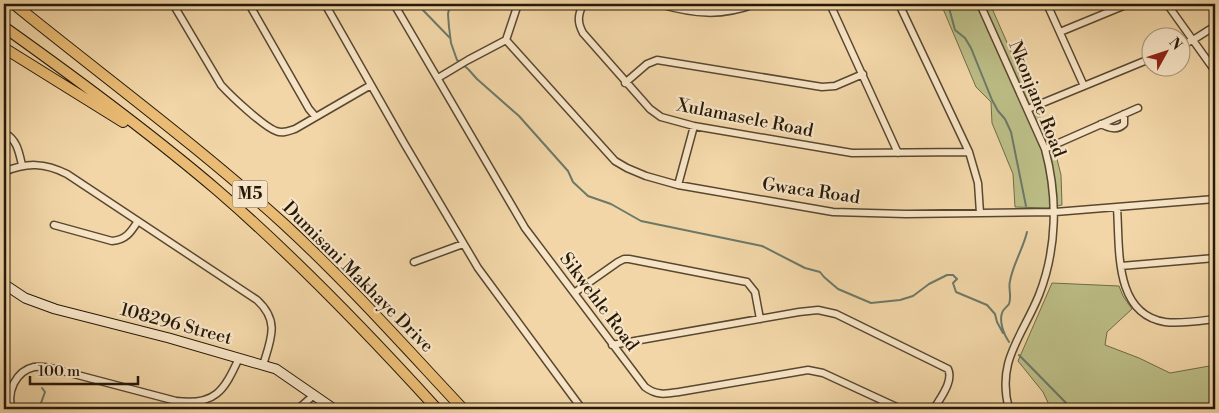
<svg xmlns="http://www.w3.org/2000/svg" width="1219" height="413" viewBox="0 0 1219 413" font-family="'Libre Bodoni',serif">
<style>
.green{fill:#bcbd86;stroke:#706b48}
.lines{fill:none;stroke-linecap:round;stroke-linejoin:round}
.stream{stroke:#6c7969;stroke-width:2}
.street-casing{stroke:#584830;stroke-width:9}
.secondary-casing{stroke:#251909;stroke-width:11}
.primary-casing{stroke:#251909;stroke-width:12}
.street{stroke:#f7e4c6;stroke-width:6}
.secondary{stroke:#f7e4c6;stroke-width:9}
.primary{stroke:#e9bb74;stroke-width:10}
.labels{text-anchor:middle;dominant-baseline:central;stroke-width:4.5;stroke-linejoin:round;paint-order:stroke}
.shield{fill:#f7e4c6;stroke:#645642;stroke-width:1}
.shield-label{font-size:16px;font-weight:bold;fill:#251909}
.street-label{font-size:18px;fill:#251909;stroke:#f7e4c6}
</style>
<rect width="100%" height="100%" fill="#f2d6a7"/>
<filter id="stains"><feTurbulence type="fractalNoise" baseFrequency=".004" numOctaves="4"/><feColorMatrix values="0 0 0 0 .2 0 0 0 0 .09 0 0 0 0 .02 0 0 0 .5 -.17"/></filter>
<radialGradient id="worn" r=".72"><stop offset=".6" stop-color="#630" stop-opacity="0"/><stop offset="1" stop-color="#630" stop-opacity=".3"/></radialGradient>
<path class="green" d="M941,4H990L1055,151L1061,175L1062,205L1047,208L1015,207L1013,174L992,123L991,102L976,87Z
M1052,283L1119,286L1123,296L1132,309L1107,332L1105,345L1139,358L1170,373L1215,365V409H1051L1043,392L1018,361Z"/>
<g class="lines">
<path class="stream" d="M417,4L450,38
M450,4L448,14L449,27L451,43L457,60L468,69L477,79L519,116L568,171L573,182L588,196L611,204L641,221L762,246L805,268L820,272L824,277L838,289L871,303L900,300L913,296L929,284L947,275H953L957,279L953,283L956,292L987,305L995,314L997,322L1003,333
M948,4L955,30L965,38L971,48L992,100L998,111L1005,119L1011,132L1026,206
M1009,342C1004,335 999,322 1002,313C1003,309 1007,307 1009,304C1012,296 1008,288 1010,281C1013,264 1023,249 1027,232
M1019,355L1072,409
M42,388L45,392L41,403L43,409"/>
<g class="street-casing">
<path id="street" d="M173,4L221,85C231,96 264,127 276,131C283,134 289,131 295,129L371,85
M249,4L309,109L315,116
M325,4L404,143L478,268L582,409
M394,4L525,228L645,387C657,396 666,394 679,392L808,370L823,373L901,409
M583,4C578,15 577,22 583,33L650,109L661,117L694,126L852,153L969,152
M659,4C695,14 720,17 755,4
M830,4L898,153
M899,4L969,152L978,183L980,213
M980,4L1045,149C1058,197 1057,249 1039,295C1022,337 996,361 1009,409
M1047,4L1084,86
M1167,4L1215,71
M1060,32L1128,4
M506,40L615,161L627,168L646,176L678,185L833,212L906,214L1055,212L1215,199
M506,40L518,4
M1182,45L1193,40L1215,26
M438,78L468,60L506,40
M625,83L647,64L657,60L822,87L835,86L863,74
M1028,109L1152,58
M1101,124C1109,128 1117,131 1124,124V114
M4,133C17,139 19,152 22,165
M1045,149L1138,108
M4,172C27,162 45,163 67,174L257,300C280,321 271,339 263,365
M678,185L694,126
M1117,208C1120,247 1113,314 1165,322C1181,324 1199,321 1215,319
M54,225L112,241C126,240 131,232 138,221
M414,262L463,244
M1121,266L1215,258
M574,293L618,262L624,259H629L747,282L755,292L760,319
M612,345L799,312L818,310L836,314L948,369C954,381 940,398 934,409
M12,409C6,392 16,371 34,367C40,366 45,367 51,368L176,401C215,406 224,391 239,358
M298,409L314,395"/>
</g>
<g class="secondary-casing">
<path id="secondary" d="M4,284L25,298L55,309L169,338L276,369L334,409"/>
</g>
<g class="primary-casing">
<path id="primary" d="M14,4C104,77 198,146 284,224C347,282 404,346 463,409
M4,27C77,79 149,132 217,190C296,258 367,332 437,409
M4,48L123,122"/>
</g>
<use href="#street" class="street"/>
<use href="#secondary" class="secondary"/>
<use href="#primary" class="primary"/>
</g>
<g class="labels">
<rect class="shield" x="232.5" y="180.5" width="35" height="27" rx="4"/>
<g class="shield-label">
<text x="250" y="194">M5</text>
</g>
<g class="street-label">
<text transform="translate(1037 99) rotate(68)">Nkonjane Road</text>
<text transform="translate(745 118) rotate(11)">Xulamasele Road</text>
<text transform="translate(811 191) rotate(8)">Gwaca Road</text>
<text transform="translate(358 277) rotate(45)">Dumisani Makhaye Drive</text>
<text transform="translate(599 302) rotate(53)">Sikwehle Road</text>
<text transform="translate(176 324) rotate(15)">108296 Street</text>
</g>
</g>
<rect width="1219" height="413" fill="none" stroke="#f2d6a7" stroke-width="20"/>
<rect x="5" y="5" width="1209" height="403" fill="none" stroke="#251909" stroke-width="2.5"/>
<rect x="10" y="10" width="1199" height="393" fill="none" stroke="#251909"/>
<g transform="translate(1166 52) rotate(50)"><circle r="24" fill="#f7e4c6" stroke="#a3937a"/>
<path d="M0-4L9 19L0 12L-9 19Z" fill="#8f2418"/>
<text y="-8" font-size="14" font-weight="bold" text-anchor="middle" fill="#251909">N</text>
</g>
<path d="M30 376v8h108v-8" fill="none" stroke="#251909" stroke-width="2.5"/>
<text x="38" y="376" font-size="15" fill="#251909" stroke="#f7e4c6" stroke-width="4" paint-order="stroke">100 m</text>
<rect width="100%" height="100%" filter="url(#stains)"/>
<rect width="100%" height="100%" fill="url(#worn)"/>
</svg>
